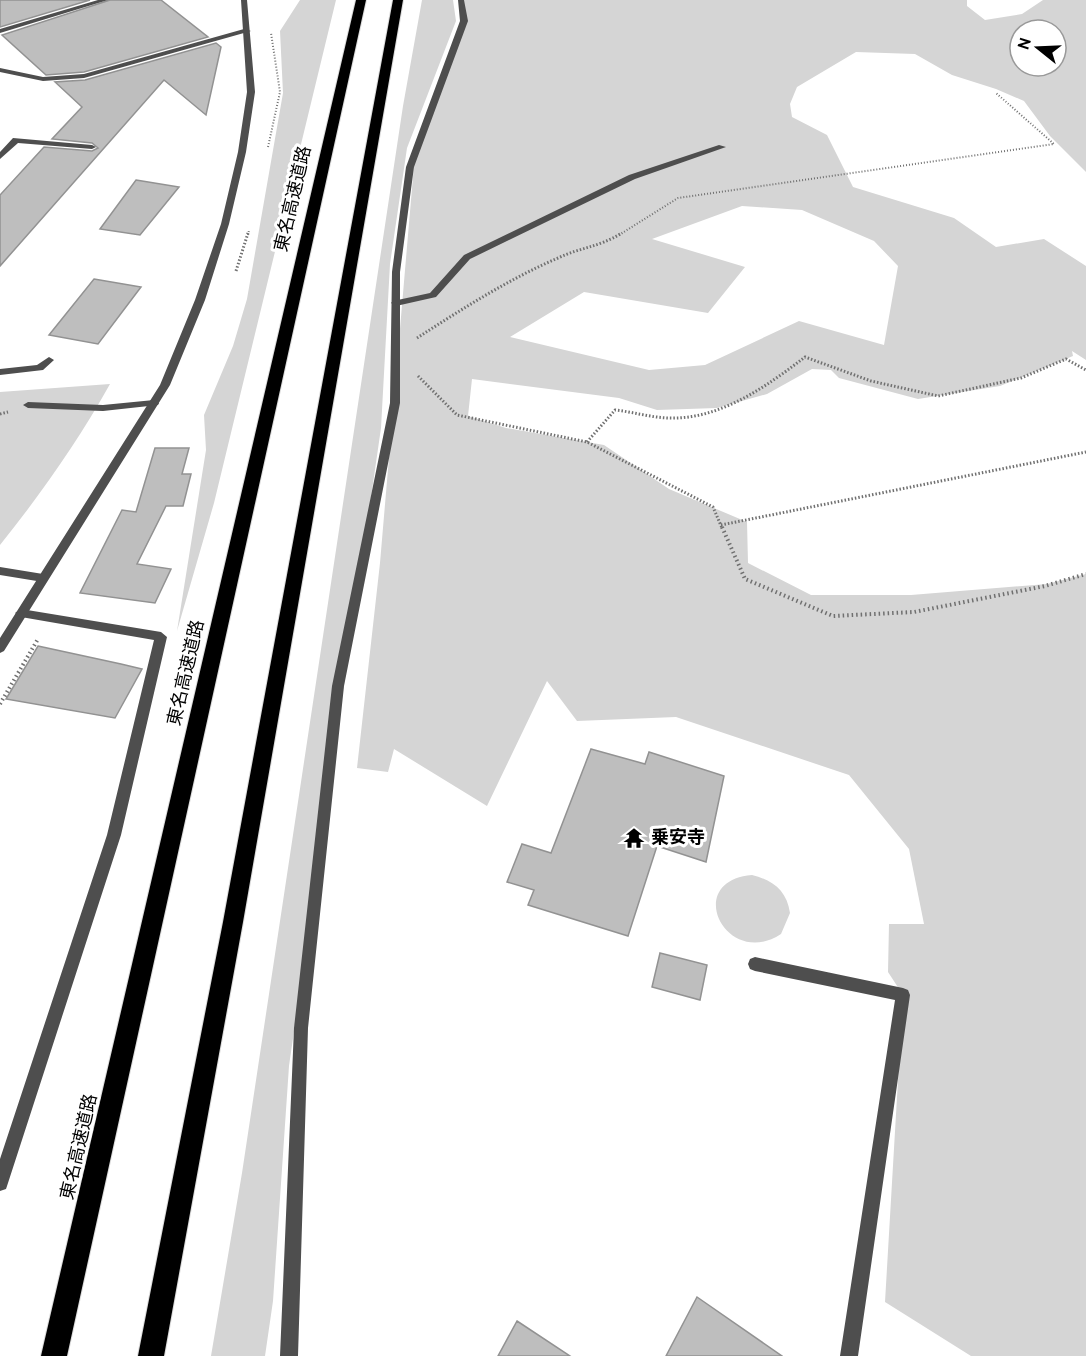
<svg xmlns="http://www.w3.org/2000/svg" width="1086" height="1356" viewBox="0 0 1086 1356" font-family="Overpass,'Noto Sans JP',sans-serif">
<style>
.green{fill:#d5d5d5;fill-rule:evenodd}
.building{fill:#bebebe;stroke:#929292;stroke-width:1.5}
.lines{fill:none;stroke-linecap:round;stroke-linejoin:round}
.motorway-casing{stroke:#dbdbdb;stroke-width:2}
.path-far2{stroke:#707070;stroke-width:2;stroke-dasharray:1 2;stroke-linecap:butt}
.path-far1{stroke:#707070;stroke-width:3;stroke-dasharray:1.5 2;stroke-linecap:butt}
.path{stroke:#707070;stroke-width:4;stroke-dasharray:1.5 3;stroke-linecap:butt}
.service{fill:#4e4e4e;fill-rule:evenodd}
.minor{fill:#4e4e4e;fill-rule:evenodd}
.tertiary{fill:#4e4e4e;fill-rule:evenodd}
.motorway{fill:#000;fill-rule:evenodd}
.labels{text-anchor:middle;dominant-baseline:central;stroke-width:6;stroke-linejoin:round;paint-order:stroke}
.street-label{font-size:18px;fill:#000;stroke:#fff}
.poi-label{font-size:18px;font-weight:bold;fill:#000;stroke:#fff;text-anchor:start}
</style>
<rect width="100%" height="100%" fill="#fff"/>
<path class="green" d="M300,0H336L214,503L177,631L206,450L204,415L233,346L247,299L283,93L280,31Z
M422,0H453L456,21L407,148L390,264L381,428L289,1066L273,1301L265,1356H211L242,1173L403,106Z
M461,0H967V6L985,20L1022,14L1043,0H1086V172L1050,136L1024,101L996,89L952,75L915,54L856,52L797,87L790,104L792,117L827,135L853,187L954,218L996,247L1044,239L1086,266V360L1072,351L1073,356L1000,386L918,399L839,378L831,370L812,369L767,394L717,408L657,410L619,398L472,379L468,416L506,428L604,445L669,489L747,522L748,563L811,595H911L1047,584L1086,574V1356H971L885,1302L903,995L888,972L889,924H924L909,849L849,775L676,717L577,721L547,681L487,806L394,749L388,772L357,768L380,563L415,153L463,17ZM1020,30H1056V66H1020ZM742,206L802,210L874,241L898,266L884,345L799,321L705,365L649,370L510,337L584,292L708,313L745,267L652,239Z
M110,384C78,441 41,494 0,545V392Z
M752,875C773,880 787,891 790,913L781,934C726,970 682,881 752,875Z"/>
<path class="building" d="M0,0H90L0,27Z
M110,0H161L208,37L84,72L46,75L2,35Z
M216,43L221,47L206,115L164,80L0,266V195L44,147L92,151L98,148L92,143L52,139L82,107L55,82L85,80Z
M136,180L179,187L140,235L100,229Z
M94,279L141,287L98,344L49,335Z
M155,448H189L182,474H191L183,506H166L137,564L171,569L155,603L80,593L122,510L136,512Z
M38,646L121,664L142,669L115,718L6,699Z
M591,749L645,764L649,752L724,776L706,862L657,846L628,936L528,905L534,890L507,882L522,844L551,853Z
M660,953L707,965L700,1000L652,987Z
M697,1297L782,1356H666Z
M517,1321L570,1356H498Z"/>
<g class="lines">
<g class="motorway-casing">
<path id="motorway" d="M356,0H366L67,1356H41Z
M393,0H403L243,922L164,1356H138L223,922Z"/>
</g>
<path class="path-far2" d="M268,147L280,92L271,33
M248,235L249,230
M619,235L678,198L1054,144L996,93"/>
<path class="path-far1" d="M236,271L248,233
M417,338C462,309 509,279 558,258C581,247 597,248 622,233
M418,376L457,415L587,442L713,507L722,528
M0,414L8,412
M587,442L615,410C634,412 652,418 671,418C721,419 767,386 805,357L871,381L938,396L1021,378L1066,359L1086,370
M721,525L1086,452"/>
<path class="path" d="M722,527L745,579L833,616L914,612L1045,586L1086,574
M0,704L38,639"/>
<path class="service" d="M13,138L92,145L96,147L92,149L18,143L0,159V152Z
M719,145L726,147L635,179L470,259L436,297L396,306L391,303L393,301L430,293L464,255L629,175Z
M49,357L54,360L43,370L0,375V369L37,365Z
M154,400L159,403L158,405L103,411L28,408L23,405L28,402L103,405Z"/>
<path class="minor" d="M98,0H108L0,33V29Z
M458,0H464L468,21L414,167L400,272V403L344,686L308,1028L298,1356H280L294,1028L332,686L390,403L392,272L406,167L460,21Z
M244,29L251,31L84,78L43,81L0,72V68L43,77L84,74Z
M0,567L43,574L49,578L43,582L0,575Z
M21,609L161,632L167,637L121,835L8,1183L6,1189L0,1191V1159L107,835L154,640L21,617L15,613Z
M755,957L903,988L908,990L910,995L858,1356H840L895,1000L755,971L750,969L748,964L750,959Z"/>
<path class="tertiary" d="M241,0H247L255,92L246,152L229,224L205,300L170,385L4,651L0,653V638L160,385L195,300L221,224L238,152L247,92Z"/>
<use href="#motorway" class="motorway"/>
</g>
<defs>
<g id="temple-bare" transform="scale(1.62)"><path d="M0-6L5-2H3V0L6.5 2.5H4V6H1.5V3h-3V6H-4V2.5H-6.5L-3 0V-2H-5Z" fill="#000" stroke="#fff" stroke-width="2.5" paint-order="stroke"/></g>
</defs>
<g fill-rule="evenodd">
<use href="#temple-bare" x="634" y="838"/>
</g>
<g class="labels">
<g class="street-label">
<text transform="translate(294 199) rotate(-77)">東名高速道路</text>
<text transform="translate(187 673) rotate(-77)">東名高速道路</text>
<text transform="translate(80 1147) rotate(-77)">東名高速道路</text>
</g>
<g class="poi-label">
<text x="651" y="838">乗安寺</text>
</g>
</g>
<g transform="translate(1038 48) rotate(288)"><circle r="28" fill="#ffffff" stroke="#999999" stroke-width="1.5"/>
<path d="M0-4.5L10 22L0 15L-10 22Z" fill="#000000"/>
<text y="-9" font-size="16" font-weight="bold" text-anchor="middle" fill="#000000">N</text>
</g>
</svg>
